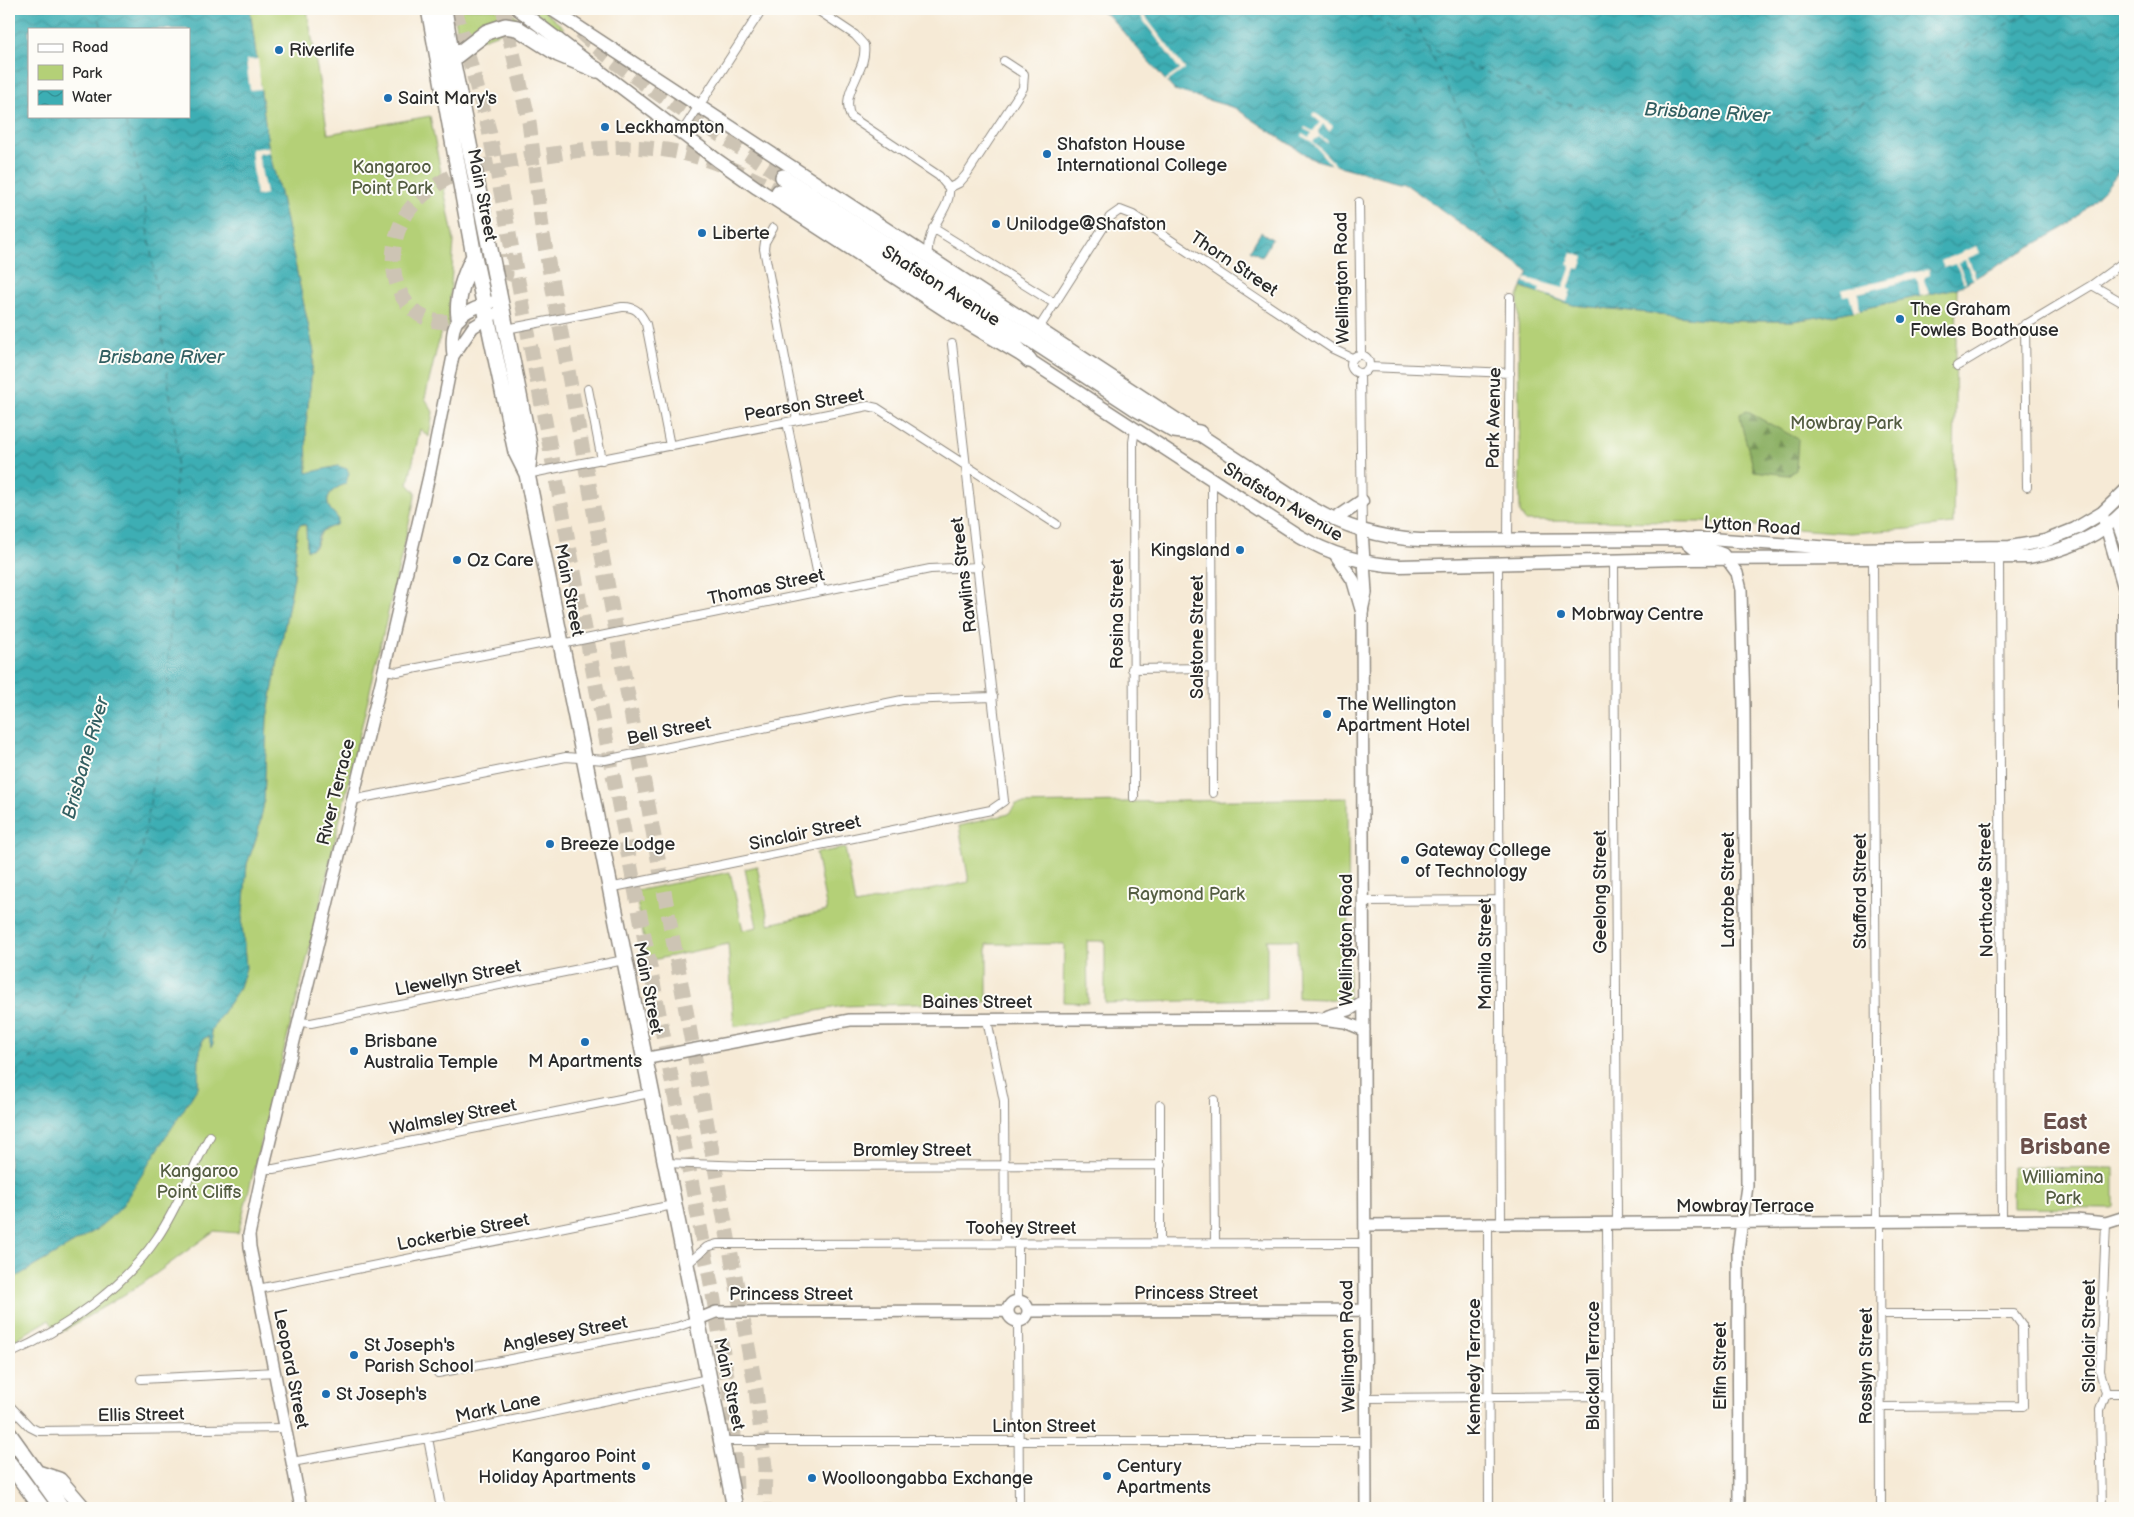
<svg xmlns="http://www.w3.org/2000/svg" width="2134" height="1517" viewBox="0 0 2134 1517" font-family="'Balsamiq Sans',sans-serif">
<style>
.green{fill:#b4d077;stroke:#707e51}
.forest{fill:url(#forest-firs);stroke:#5d6e4a}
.water{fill:url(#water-waves);stroke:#346c70;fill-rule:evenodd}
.pier{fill:#f6ead6}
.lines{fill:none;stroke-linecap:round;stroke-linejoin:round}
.ferry{stroke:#325f62;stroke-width:1;stroke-dasharray:6 5;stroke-linecap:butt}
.highway-tunnel{stroke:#cdc4b4;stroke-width:15;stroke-dasharray:15 8;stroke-linecap:butt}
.street-casing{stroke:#908a80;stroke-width:10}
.secondary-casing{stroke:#908a80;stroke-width:14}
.primary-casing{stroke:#908a80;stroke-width:15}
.highway-casing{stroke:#908a80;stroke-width:18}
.street{stroke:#fff;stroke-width:8}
.secondary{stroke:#fff;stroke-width:11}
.primary{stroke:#fff;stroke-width:12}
.highway{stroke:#fff;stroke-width:15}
.poi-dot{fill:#1f6fb2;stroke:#fdfcf7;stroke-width:2}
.labels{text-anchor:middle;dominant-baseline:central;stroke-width:4;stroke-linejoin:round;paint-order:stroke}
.poi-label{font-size:18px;fill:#2b2b2b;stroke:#fdfcf7;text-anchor:start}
.park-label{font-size:18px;fill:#545d42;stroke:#fdfcf7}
.street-label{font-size:18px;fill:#2b2b2b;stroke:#fdfcf7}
.water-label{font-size:19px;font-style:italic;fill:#325f62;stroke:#fdfcf7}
.district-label{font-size:22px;font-weight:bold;fill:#6a504b;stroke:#fdfcf7}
</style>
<defs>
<pattern id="forest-firs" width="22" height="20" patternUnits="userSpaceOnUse" patternTransform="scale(1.25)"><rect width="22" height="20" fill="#8fb268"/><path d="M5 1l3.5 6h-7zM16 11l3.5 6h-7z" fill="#759156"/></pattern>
<pattern id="water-waves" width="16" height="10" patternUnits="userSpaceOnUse" patternTransform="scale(1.25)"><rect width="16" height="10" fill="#3caeb4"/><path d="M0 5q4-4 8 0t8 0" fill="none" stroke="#338e93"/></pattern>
</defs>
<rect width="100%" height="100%" fill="#fdfcf7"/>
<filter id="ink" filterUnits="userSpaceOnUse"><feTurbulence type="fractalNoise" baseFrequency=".02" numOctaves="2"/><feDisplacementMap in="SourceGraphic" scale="10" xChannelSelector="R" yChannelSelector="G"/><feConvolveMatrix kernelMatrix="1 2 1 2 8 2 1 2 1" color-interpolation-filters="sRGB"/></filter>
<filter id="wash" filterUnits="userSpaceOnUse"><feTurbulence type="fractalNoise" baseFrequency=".0096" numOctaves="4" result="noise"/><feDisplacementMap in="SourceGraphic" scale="20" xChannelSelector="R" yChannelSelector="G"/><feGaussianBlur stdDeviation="1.12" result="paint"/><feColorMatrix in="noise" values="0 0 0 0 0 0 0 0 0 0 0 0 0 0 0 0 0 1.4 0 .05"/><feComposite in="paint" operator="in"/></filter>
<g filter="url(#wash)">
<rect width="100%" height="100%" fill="#f6ead6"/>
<path class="green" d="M250,9H307L328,134L430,116L454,241L448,328L441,331L425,398L433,412L429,437L420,429L408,484L416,493L311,943L238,1233L214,1231L142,1284L58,1334L49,1320L9,1343V1281L96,1230L198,1087L199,1057L203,1039L209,1036L211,1046L213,1044L211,1030L240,987L246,968L242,924L247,864L257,836L264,803L267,718L294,578L297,530L301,524L306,526L307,550L315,547L322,531L337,524L338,519C336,515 333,513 330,509C322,495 336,488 346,483L338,466L307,474L306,424L314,352L280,193L269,152Z
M454,9H507L525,24L459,47Z
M529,9H542L564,28L559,34Z
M1522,287L1573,305L1726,321H1793L1843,313L1957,288L1953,524L1908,529L1850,533L1700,522L1525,521L1520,512L1518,297Z
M1348,798L1349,1000L1298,998L1297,940H1267V999L1105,1003V941H1087L1088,1003L1063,1002L1064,944H987V1002L842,1006L734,1027L728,944L648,961L635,891L730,872L743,930L757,927L745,869L757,866L769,924L827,911L816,853L845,848L855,905L969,882L959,826L1009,814L1016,804Z
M2012,1167L2114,1168V1207L2111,1209L2012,1208Z"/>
<path class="forest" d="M1746,411L1798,439L1796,470L1788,475L1754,471C1750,451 1742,434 1740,414Z"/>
<path class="water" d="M9,9H250L269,152L280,193L314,352L306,424L307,473L338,466L347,469L349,473L346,483C336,488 322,495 330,509C333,513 336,515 338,519L337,524C332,528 322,528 319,535C315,543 317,548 307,550L306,525L301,524L297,530L294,577L267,718L264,803L257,836L247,864L242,924L246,968L240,987L211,1030L213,1044L211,1047L209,1036L203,1039L199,1057L198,1087L120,1209L96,1230L9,1281ZM29,29H189V116H29Z
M1096,9H2125V164L2105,189L2069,225L1957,288L1843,313L1793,321H1726L1573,305L1522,287L1529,272L1404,183L1312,159L1235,108L1174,90L1109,16Z
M1261,232L1272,239L1262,257L1250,250Z"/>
<path class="pier" d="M1144,15L1185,69L1167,82L1165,80L1180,70L1141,17Z
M258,59L261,89L250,90L246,60Z
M1314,112L1333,126L1329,131L1323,124L1318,131L1319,135L1328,141L1327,143L1319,137L1313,141L1337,166L1331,165L1312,142L1301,136L1302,133L1309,137L1312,133L1304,129L1305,127L1313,131L1320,122L1312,115Z
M268,147L269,152L258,154L266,194L256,196L251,149Z
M1977,246L1980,253L1968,258L1976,277L1973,279L1965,260L1958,263L1966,282L1964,283L1956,264L1944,268L1941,261Z
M1572,253L1584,257L1580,269L1576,268L1568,289L1571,290L1567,302L1539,292L1540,288L1524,283L1526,278L1563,288L1571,266L1568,264Z
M1929,269L1930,275L1925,277L1924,280L1929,294L1920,296L1918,282L1916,279L1858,293L1860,310L1854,311L1849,295L1843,296L1841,290Z"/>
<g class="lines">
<path class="ferry" d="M97,9L102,29
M1357,9L1427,47L1558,103L1649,116L1745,119L1858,105
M1408,9L1507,205L1578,255L1649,235L1769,166L1860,105L2034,9
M9,1085L65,1017L140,862L167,703L177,447L143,191L124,116"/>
</g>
</g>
<g filter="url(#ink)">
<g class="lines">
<path class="highway-tunnel" d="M455,9L489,130L712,1289L733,1412L736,1489
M503,9L529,122L543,235L756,1390L765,1467L764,1508
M580,32C641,88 715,130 783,177
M496,301L506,274L505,254
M470,316C402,344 374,262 407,213C418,197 439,181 457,174C478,166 501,163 523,159C570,151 618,143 666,150C706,156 744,173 779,192"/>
<g class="street-casing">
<path id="street" d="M816,9L855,35L864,45C868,71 839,92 851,117L939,176L949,188C952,210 925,226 928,256
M682,132L762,9
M949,188L959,183L966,175L1023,88L1024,74L1004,61
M1359,202L1361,354
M773,228L765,242L764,249L797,420
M933,228L1054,303
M2092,285L2125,304
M2025,324L2027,487
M1039,328L1110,217L1120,210L1133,215L1333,349L1352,358
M506,329L622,307C635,306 640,312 646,324L670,446
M1351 364a9 9 0 1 1 18 0a9 9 0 1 1-18 0Z
M1957,366L2092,285L2125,261
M1369,367L1510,373
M1360,373L1362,530
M588,389L602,460
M787,422L821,591
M527,474L868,406L877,408L1056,524
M1212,480L1213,793
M1508,540L1510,297
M1999,558L2002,1221
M1873,559L1877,1223
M1614,560L1617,1224
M1498,564L1501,1225
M561,644L930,569L979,567
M1132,669L1212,668
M384,670L397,672L560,640
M1134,798L1133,442L1135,430
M352,800L566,757L605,760L902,700L993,697
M609,888L991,810L1004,801L952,344
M1364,901L1499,900
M987,1020L1004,1101L1005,1243
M298,1022L311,1023L624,960
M1214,1100L1215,1243
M1160,1105V1243
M664,1163L747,1166L1161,1165
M263,1169H274L650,1093
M1880,1223L1881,1508
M1607,1224L1609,1508
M1488,1225L1489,1508
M1018,1243V1301
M686,1265L707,1247L717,1244L1365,1243
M258,1289L673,1205
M1880,1314H2014L2022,1325L2023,1406L1881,1407
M1018,1321L1019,1508
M9,1354C64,1330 123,1288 157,1238C179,1206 191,1169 210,1136
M438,1373L677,1327L696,1320
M141,1379L275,1372
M2106,1393H2125
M1367,1398L1608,1396
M9,1405L30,1427L38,1431L285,1428
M428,1438L441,1508
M721,1441H1366
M292,1462L428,1438L708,1379
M2102,1508L2100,1410L2106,1393L2100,1371L2106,1223"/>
</g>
<g class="secondary-casing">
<path id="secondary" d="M453,356L473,327L494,314
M2102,513L2125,592
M2116,519L2125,544
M1362,530L1366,593L1362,611L1366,1508
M1682,538L1694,548H1707L1723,554L1737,573L1741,590L1744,707L1747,1186L1738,1250L1739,1508
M2125,589V708
M1328,1016L1349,1010L1364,1001
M643,1059L850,1020L1314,1018L1345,1022L1364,1030
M1365,1225L2076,1220L2106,1223L2125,1217
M1008 1311a10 10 0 1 1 20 0a10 10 0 1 1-20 0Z
M1028,1311L1365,1310
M696,1320L716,1312L1008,1311
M301,1508L250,1247L249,1235L263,1169L384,670L429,476L453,356C449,319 459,313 492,302"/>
</g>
<g class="primary-casing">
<path id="primary" d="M518,9L717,160L757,188L945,310L1029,360L1299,536C1331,555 1363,564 1400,566L1680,559L2028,557C2065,551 2099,537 2125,510
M551,9L1310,507C1344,527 1380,538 1420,540L1710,539L1845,549L2010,547L2045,541L2075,529L2102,513L2125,491
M1334,520L1362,501
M1336,555L1353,580L1362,611"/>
</g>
<g class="highway-casing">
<path id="highway" d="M429,9L474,256L516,452L527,474L735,1508
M444,9L452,59L530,450L527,474
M452,59L487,32L505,26L517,28L558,54L597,70
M783,177L1137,409L1174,430L1199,433
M779,192L819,214L1000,332L1029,360
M459,317C456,298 465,273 474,256
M9,1434L62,1508
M9,1463L42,1508
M38,1473L59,1480L83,1508"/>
</g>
<use href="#street" class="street"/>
<use href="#secondary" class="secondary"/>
<use href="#primary" class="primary"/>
<use href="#highway" class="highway"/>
</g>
</g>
<g class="poi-dot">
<circle cx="279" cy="50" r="5"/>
<circle cx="388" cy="98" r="5"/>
<circle cx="605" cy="127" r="5"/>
<circle cx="1047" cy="154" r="5"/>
<circle cx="996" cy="224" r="5"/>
<circle cx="702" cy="233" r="5"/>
<circle cx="1900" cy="319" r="5"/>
<circle cx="1240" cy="550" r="5"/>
<circle cx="457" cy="560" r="5"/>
<circle cx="1561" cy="614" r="5"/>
<circle cx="1327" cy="714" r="5"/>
<circle cx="550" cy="844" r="5"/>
<circle cx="1405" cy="860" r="5"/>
<circle cx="585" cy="1042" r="5"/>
<circle cx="354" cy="1051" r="5"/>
<circle cx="354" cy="1355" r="5"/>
<circle cx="326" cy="1394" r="5"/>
<circle cx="646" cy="1466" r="5"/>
<circle cx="1107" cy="1476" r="5"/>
<circle cx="812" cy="1478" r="5"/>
</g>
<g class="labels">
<g class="poi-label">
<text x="289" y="50">Riverlife</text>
<text x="398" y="98">Saint Mary's</text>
<text x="615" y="127">Leckhampton</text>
<text x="1057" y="144">Shafston House<tspan x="1057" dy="21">International College</tspan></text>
<text x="1006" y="224">Unilodge@Shafston</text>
<text x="712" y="233">Liberte</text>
<text x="1910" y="309">The Graham<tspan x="1910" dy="21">Fowles Boathouse</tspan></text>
<text x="1230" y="550" text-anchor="end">Kingsland</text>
<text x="467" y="560">Oz Care</text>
<text x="1571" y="614">Mobrway Centre</text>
<text x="1337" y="704">The Wellington<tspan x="1337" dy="21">Apartment Hotel</tspan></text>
<text x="560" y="844">Breeze Lodge</text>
<text x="1415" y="850">Gateway College<tspan x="1415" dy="21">of Technology</tspan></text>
<text x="364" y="1041">Brisbane<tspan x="364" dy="21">Australia Temple</tspan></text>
<text x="585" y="1061" text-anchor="middle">M Apartments</text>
<text x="364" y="1345">St Joseph's<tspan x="364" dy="21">Parish School</tspan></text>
<text x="336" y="1394">St Joseph's</text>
<text x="636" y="1456" text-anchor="end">Kangaroo Point<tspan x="636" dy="21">Holiday Apartments</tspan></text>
<text x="1117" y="1466">Century<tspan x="1117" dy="21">Apartments</tspan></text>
<text x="822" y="1478">Woolloongabba Exchange</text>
</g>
<g class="park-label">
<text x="392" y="167">Kangaroo<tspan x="392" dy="21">Point Park</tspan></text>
<text x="1846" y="423">Mowbray Park</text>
<text x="1186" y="894">Raymond Park</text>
<text x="199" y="1171">Kangaroo<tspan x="199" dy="21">Point Cliffs</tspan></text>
<text x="2063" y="1177">Williamina<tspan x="2063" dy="21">Park</tspan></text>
</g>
<g class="street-label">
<text transform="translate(482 195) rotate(79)">Main Street</text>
<text transform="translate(1234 264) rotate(34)">Thorn Street</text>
<text transform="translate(1342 278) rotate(-91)">Wellington Road</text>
<text transform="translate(941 286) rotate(32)">Shafston Avenue</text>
<text transform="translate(804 405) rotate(-10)">Pearson Street</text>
<text transform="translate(1494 418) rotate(-89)">Park Avenue</text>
<text transform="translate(1283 502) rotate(31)">Shafston Avenue</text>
<text transform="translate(1752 526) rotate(4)">Lytton Road</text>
<text transform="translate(964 575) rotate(-97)">Rawlins Street</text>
<text transform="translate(766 587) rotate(-12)">Thomas Street</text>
<text transform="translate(569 590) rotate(79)">Main Street</text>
<text transform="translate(1117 614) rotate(-90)">Rosina Street</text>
<text transform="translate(1197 637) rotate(-90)">Salstone Street</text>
<text transform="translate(669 731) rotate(-11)">Bell Street</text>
<text transform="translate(336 792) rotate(-76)">River Terrace</text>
<text transform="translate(805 833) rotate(-12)">Sinclair Street</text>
<text transform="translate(1728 890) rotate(-90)">Latrobe Street</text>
<text transform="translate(1986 890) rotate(-91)">Northcote Street</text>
<text transform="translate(1860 891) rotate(-90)">Stafford Street</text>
<text transform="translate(1600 892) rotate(-90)">Geelong Street</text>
<text transform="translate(1346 940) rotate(-90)">Wellington Road</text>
<text transform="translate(1485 954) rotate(-90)">Manilla Street</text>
<text transform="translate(458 978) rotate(-11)">Llewellyn Street</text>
<text transform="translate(648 988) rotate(79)">Main Street</text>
<text x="977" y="1002">Baines Street</text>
<text transform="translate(453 1117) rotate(-11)">Walmsley Street</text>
<text x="912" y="1150">Bromley Street</text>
<text x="1745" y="1206">Mowbray Terrace</text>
<text x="1021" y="1228">Toohey Street</text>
<text transform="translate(463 1232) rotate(-11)">Lockerbie Street</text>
<text x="1196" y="1293">Princess Street</text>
<text x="791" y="1294">Princess Street</text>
<text transform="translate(565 1334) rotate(-11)">Anglesey Street</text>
<text transform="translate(2089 1336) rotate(-90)">Sinclair Street</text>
<text transform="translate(1348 1346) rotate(-91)">Wellington Road</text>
<text transform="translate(1593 1366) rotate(-90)">Blackall Terrace</text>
<text transform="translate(1720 1366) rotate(-90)">Elfin Street</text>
<text transform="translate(1866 1366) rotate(-90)">Rosslyn Street</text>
<text transform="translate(1474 1367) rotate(-90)">Kennedy Terrace</text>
<text transform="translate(291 1369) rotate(79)">Leopard Street</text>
<text transform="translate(729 1384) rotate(78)">Main Street</text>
<text transform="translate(498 1408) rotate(-12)">Mark Lane</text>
<text transform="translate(141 1415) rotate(-1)">Ellis Street</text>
<text x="1044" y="1426">Linton Street</text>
</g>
<g class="water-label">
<text transform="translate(1707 113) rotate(3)">Brisbane River</text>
<text x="161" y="357">Brisbane River</text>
<text transform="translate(86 758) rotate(-74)">Brisbane River</text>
</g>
<g class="district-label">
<text x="2065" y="1122">East<tspan x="2065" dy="25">Brisbane</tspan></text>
</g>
</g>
<rect width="2134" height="1517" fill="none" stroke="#fdfcf7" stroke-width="30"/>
<rect x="28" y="28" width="162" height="90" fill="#fdfcf7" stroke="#a9a8a5"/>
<rect x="38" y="44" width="25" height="8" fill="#ffffff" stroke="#a9a8a5"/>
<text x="72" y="52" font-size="15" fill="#2b2b2b">Road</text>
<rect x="38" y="65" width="25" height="15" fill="#b4d077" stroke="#a9a8a5"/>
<text x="72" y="78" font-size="15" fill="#2b2b2b">Park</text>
<rect x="38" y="90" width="25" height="15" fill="url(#water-waves)" stroke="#a9a8a5"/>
<text x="72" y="102" font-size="15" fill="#2b2b2b">Water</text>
</svg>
